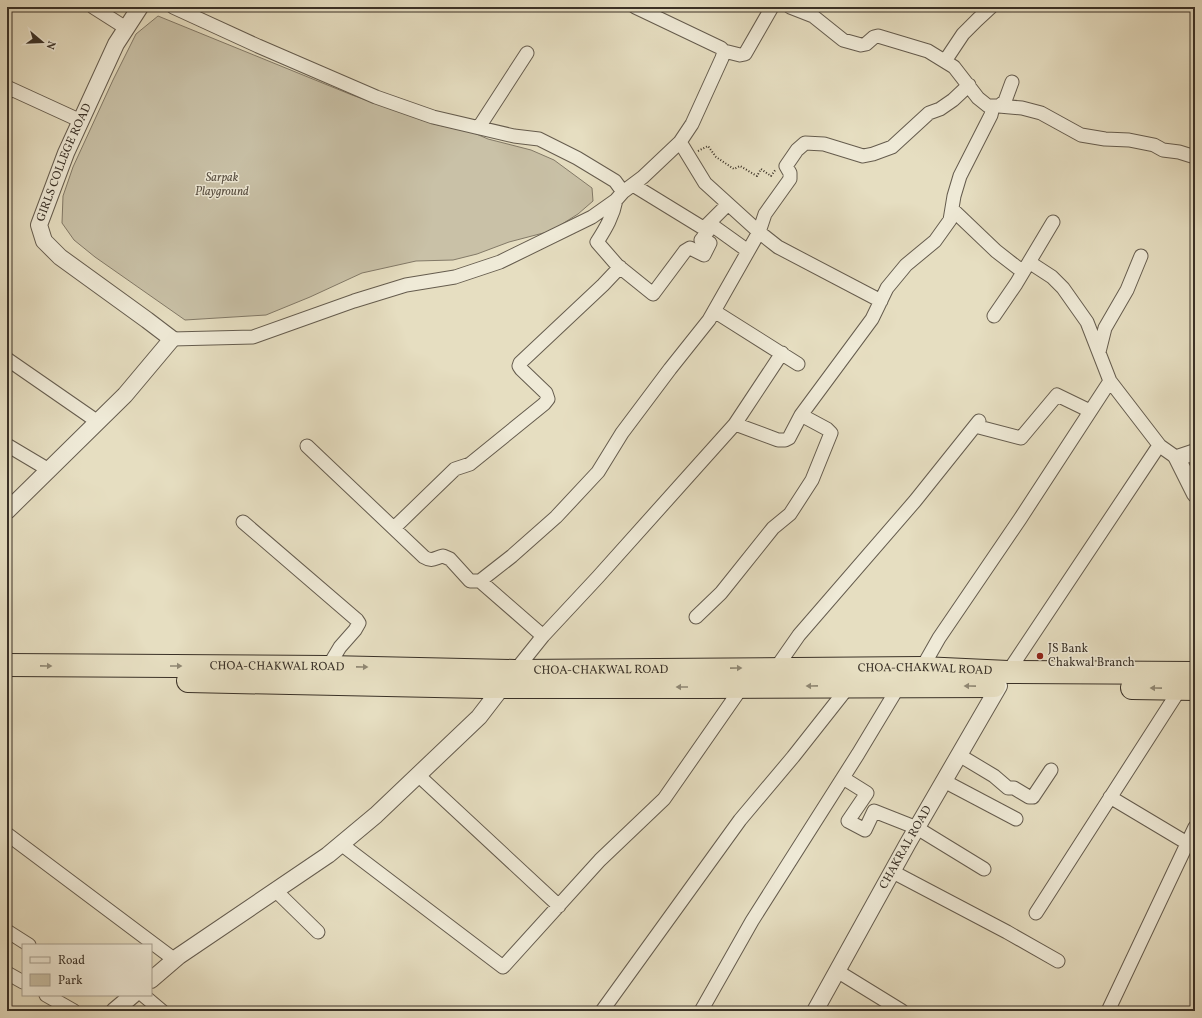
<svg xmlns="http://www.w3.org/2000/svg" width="1202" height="1018" viewBox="0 0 1202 1018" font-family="Vollkorn,serif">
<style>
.green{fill:#c9c1a7;stroke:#827967}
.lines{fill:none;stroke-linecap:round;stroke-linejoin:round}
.minor-casing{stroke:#655c4e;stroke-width:15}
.tertiary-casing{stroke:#655c4e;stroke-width:18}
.trunk-casing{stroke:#3a3127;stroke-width:24}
.path{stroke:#3a3127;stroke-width:2;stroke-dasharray:1 2;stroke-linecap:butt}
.minor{stroke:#efead7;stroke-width:13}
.tertiary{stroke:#efead7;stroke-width:16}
.trunk{stroke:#e6dec1;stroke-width:22}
.oneway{fill:#908874}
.poi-dot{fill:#8f2418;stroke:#efead7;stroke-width:1.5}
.labels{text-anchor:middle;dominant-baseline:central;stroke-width:3;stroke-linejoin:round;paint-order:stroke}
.street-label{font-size:12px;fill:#3a3127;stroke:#efead7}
.park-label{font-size:12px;font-style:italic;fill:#574e41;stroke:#efead7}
.poi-label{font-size:12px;fill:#3a3127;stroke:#efead7;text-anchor:start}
</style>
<rect width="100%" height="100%" fill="#e6dec1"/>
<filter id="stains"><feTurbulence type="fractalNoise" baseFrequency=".005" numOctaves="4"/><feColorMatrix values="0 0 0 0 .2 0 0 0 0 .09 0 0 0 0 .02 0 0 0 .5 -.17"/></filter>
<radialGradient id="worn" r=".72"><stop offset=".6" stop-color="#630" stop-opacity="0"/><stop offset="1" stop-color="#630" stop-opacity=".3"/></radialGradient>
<path class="green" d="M158,16L352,95L434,124L474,133L488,139L531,150L554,160L592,188L593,201L578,214L551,231L509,242L477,254L453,260L416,261L362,273L310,297L266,315L185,320L95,257L74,240L62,223L63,196L73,167L113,80L136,34Z"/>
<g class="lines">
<g class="minor-casing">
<path id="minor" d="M93,7L126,28
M173,7L258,46L376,97L433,117L514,136L539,139L577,158L615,181L623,192
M790,7L813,16L843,40L861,45L866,44L874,37L878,36L928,51L954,67L978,98L988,106H999L1005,101L1012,82
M724,51L740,55L745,54L772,7
M945,61L963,34L977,20L991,7
M7,93L9,88L81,121
M999,106L1022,108L1041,113L1081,135L1105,139L1129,140L1154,145L1163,150L1179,152L1195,157
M479,127L527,53
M680,142L705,183L759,232L778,247L881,301
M616,200C613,216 606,228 597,242L617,265L653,294L685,251L690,248L704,255L710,243L701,240L708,231L633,185
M952,209L996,251L1023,272
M709,223L748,251
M704,228L728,204
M1029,262L1052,277L1063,288L1087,322L1110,381L1160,446L1177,458
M714,311L798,364
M994,316L1016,284L1053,222
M172,339L253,337L354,301L406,285L455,277L500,262L592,217L616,200L623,192L643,177L680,142L692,124L722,58L724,51L721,48L635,7
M1099,352L1105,328L1127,290L1141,256
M7,359L98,422
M735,424L778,440H785L789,438L801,415L872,319L887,288L906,265L935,241L950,220L954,196L960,176L991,115L993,107
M975,426L1021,438L1057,395L1090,411
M7,445L49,470
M307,446L424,557C432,562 435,558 443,556L450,559L470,581H480L543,636
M243,522L357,620L359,623L355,630L340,647L328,667
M394,528L455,469L470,464L544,404L548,399L546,393L521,369L519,366L520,363L603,285L620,267
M480,581L512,556L556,517L598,472L622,433L670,369L709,320L759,232L765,214L790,179V173L786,166L797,150L805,143L824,144L863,156L873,154L892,147L929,113L940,109L953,100L969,85
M696,617L721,593L773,528L790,514L812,480L831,433L827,429L801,415
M776,668L799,635L915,501L979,421
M922,668L939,638L1020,519L1110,381
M515,671L543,636L598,577L735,424L782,353
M1008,672L1156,450L1160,446
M959,755L994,776L1008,788H1014L1029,797H1033L1051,770
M418,775L559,906
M843,778L867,793L848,821L865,830L874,811L917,828L984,869
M944,781L1016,819
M1110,797L1187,843
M7,834L175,960
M341,844L503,967L600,860L664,799L742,687
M893,872L1007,932L1058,961
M275,890L318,932
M1036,913L1180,689
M7,931L29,945
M837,971L902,1011
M7,973L23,982
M46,995L74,1011
M143,995L162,1011
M602,1011L740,820L793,757L849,686
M701,1011L752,921L858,754L899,686
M1108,1011L1195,827"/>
</g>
<g class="tertiary-casing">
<g id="tertiary">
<path d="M1195,452L1177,458L1195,494"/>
<path id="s1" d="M7,511L125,395L172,339L147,320L60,257L44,241L39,225L66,153L116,44L140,7"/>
<path d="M151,980L179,956L328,855L376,815L479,717L506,682"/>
<path d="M114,1011L133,995"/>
<path id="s2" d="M815,1011L908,843L999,686"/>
</g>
</g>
<g class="trunk-casing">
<g id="trunk">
<path id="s3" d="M7,665L328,667L515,671L922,668L1008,672L1195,673"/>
<path d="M188,681L483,687H703L994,686"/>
<path d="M1132,688L1195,689"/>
</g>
</g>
<path class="path" d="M698,151L708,146L716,157L734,169L740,166L757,176L761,169L771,176L776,169"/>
<use href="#minor" class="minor"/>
<use href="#tertiary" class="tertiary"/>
<use href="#trunk" class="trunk"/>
</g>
<defs><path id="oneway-solid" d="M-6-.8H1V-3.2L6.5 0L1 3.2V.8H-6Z"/></defs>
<g class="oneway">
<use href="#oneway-solid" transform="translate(46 666) rotate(1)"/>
<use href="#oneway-solid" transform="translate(176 666)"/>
<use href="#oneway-solid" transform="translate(362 667) rotate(1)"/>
<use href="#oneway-solid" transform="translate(736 668) rotate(-1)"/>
<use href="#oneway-solid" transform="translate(812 686) rotate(179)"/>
<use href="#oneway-solid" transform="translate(970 686) rotate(-179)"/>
<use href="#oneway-solid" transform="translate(682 687) rotate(-180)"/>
<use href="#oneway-solid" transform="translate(1156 688) rotate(-179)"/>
</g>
<circle class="poi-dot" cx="1040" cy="656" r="4"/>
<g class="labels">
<g class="street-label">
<text stroke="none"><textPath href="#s1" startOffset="484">GIRLS COLLEGE ROAD</textPath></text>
<text stroke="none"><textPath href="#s3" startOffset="270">CHOA-CHAKWAL ROAD</textPath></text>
<text stroke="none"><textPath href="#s3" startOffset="594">CHOA-CHAKWAL ROAD</textPath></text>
<text stroke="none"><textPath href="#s3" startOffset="918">CHOA-CHAKWAL ROAD</textPath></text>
<text stroke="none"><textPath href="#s2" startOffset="187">CHAKRAL ROAD</textPath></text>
</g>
<g class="park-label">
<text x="222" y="178">Sarpak<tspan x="222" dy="14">Playground</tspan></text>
</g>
<g class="poi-label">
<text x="1048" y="649">JS Bank<tspan x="1048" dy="14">Chakwal Branch</tspan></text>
</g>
</g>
<rect width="1202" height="1018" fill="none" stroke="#e6dec1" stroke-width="24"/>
<rect x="8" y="8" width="1186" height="1002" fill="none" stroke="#3a3127" stroke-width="2"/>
<rect x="12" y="12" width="1178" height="994" fill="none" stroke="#3a3127"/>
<rect x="22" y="944" width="130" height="52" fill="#efead7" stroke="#a7a091"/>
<rect x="30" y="957" width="20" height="6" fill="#efead7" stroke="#a7a091"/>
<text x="58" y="964" font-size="12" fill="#3a3127">Road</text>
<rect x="30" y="974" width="20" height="12" fill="#c9c1a7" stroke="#a7a091"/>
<text x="58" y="984" font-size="12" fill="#3a3127">Park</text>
<g transform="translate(42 42) rotate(109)" stroke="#efead7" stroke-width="3" paint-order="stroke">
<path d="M0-3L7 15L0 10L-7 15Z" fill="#3a3127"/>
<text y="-6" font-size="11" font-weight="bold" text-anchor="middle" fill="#3a3127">N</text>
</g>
<rect width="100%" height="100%" filter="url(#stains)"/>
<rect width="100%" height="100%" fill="url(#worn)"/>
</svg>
